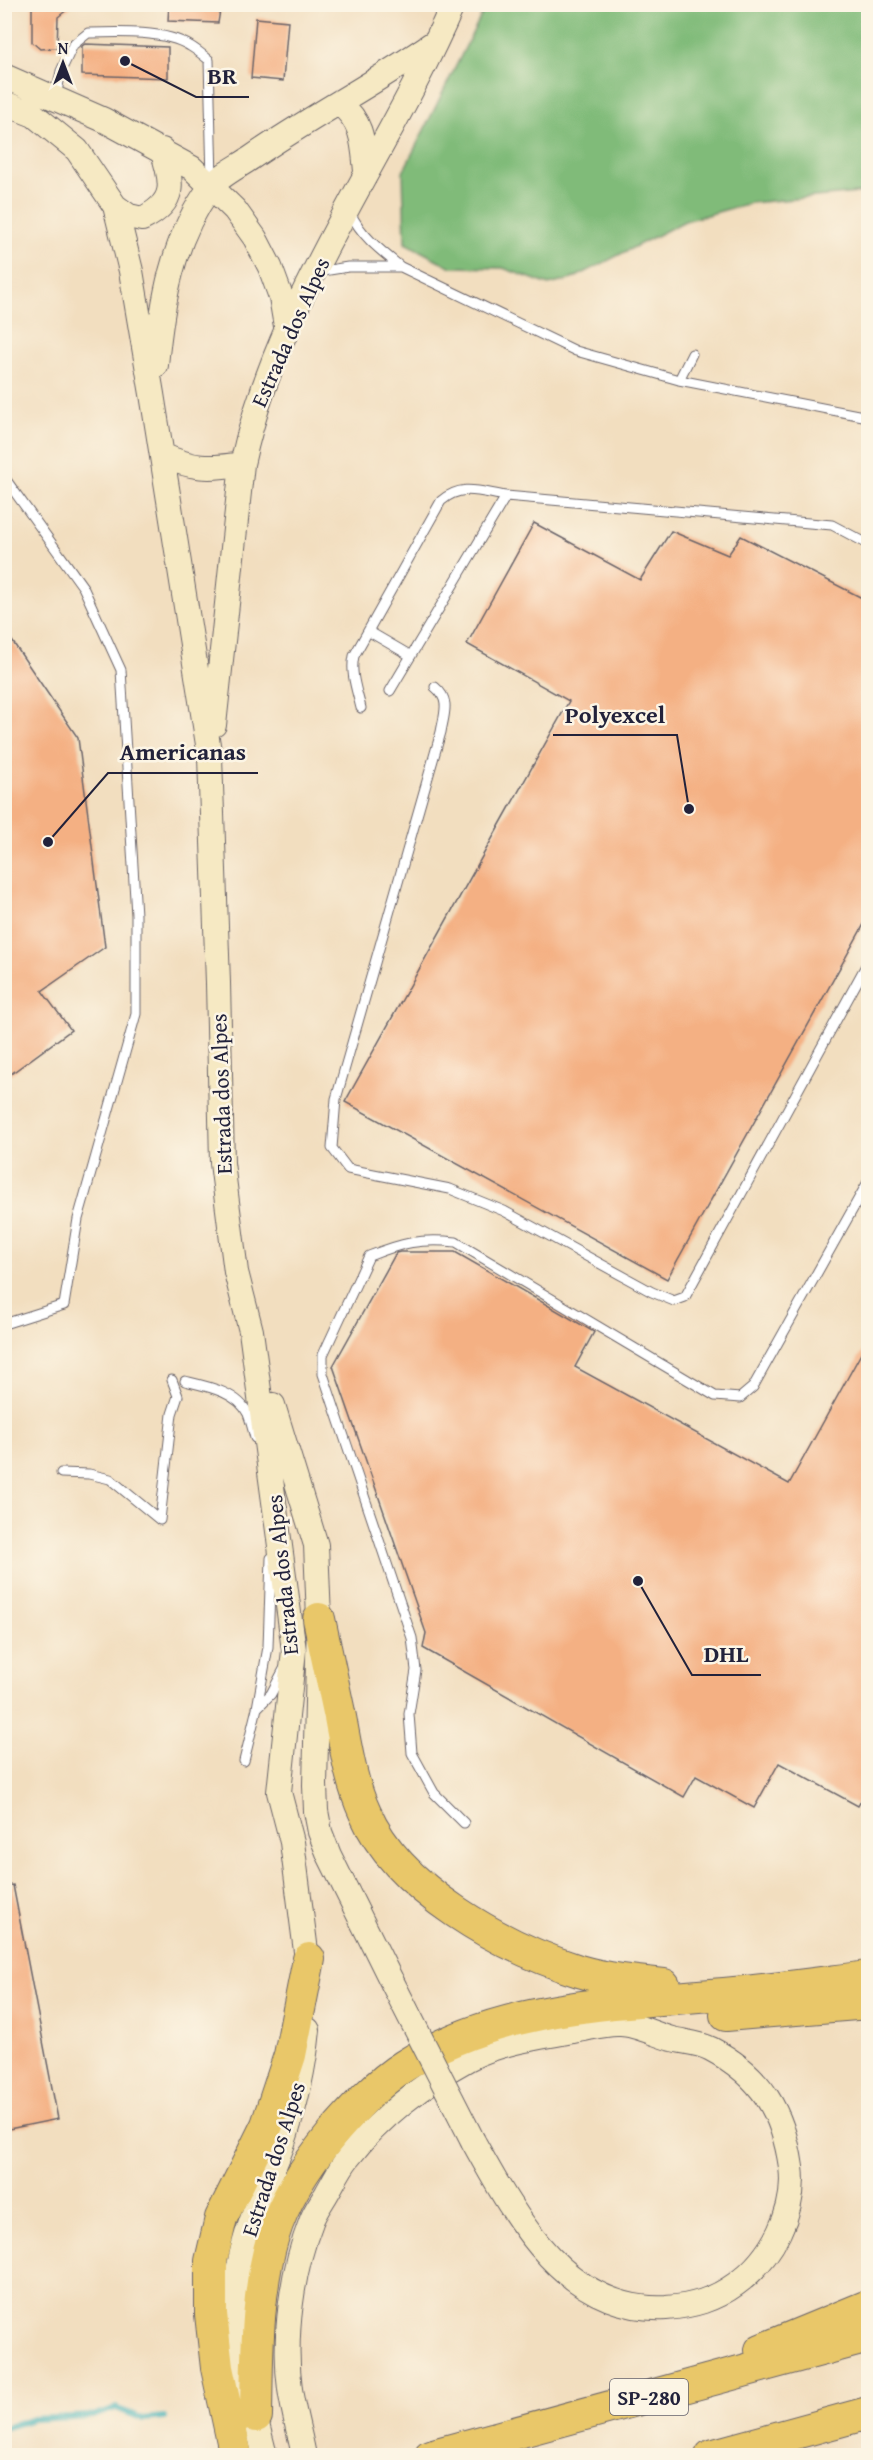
<svg xmlns="http://www.w3.org/2000/svg" width="873" height="2460" viewBox="0 0 873 2460" font-family="'Gentium Book Plus',serif">
<style>
.forest{fill:#80bb79;stroke:#516e5a;stroke-width:1.5}
.lines{fill:none;stroke-linecap:round;stroke-linejoin:round}
.stream{stroke:#3daeb5;stroke-width:6}
.building{fill:#f4b083}
.lane-casing{stroke:#6b6469;stroke-width:11}
.secondary-casing{stroke:#6b6469;stroke-width:26}
.highway-casing{stroke:#6b6469;stroke-width:34}
.lane{stroke:#fff;stroke-width:9}
.secondary{stroke:#f6e9c3;stroke-width:24}
.highway{stroke:#e9c769;stroke-width:32}
.secondary-bridge-casing{stroke:#6b6469;stroke-width:26;stroke-linecap:butt}
.secondary-bridge{stroke:#f6e9c3;stroke-width:24}
.labels{text-anchor:middle;dominant-baseline:central;stroke-width:5;stroke-linejoin:round;paint-order:stroke}
.shield{fill:#fcf5e5;stroke:#63616e;stroke-width:1.5}
.shield-label{font-size:21px;font-weight:bold;fill:#22223b}
.street-label{font-size:22px;fill:#22223b;stroke:#fcf5e5}
.leader{fill:none;stroke:#22223b;stroke-width:2}
.callout-dot{fill:#22223b;stroke:#fcf5e5;stroke-width:2}
.callout-label{font-size:24px;text-anchor:middle;font-weight:bold;fill:#22223b;stroke:#fcf5e5;stroke-width:5;stroke-linejoin:round;paint-order:stroke}
</style>
<rect width="100%" height="100%" fill="#fcf5e5"/>
<filter id="ink" filterUnits="userSpaceOnUse"><feTurbulence type="fractalNoise" baseFrequency=".0167" numOctaves="2"/><feDisplacementMap in="SourceGraphic" scale="12" xChannelSelector="R" yChannelSelector="G"/><feConvolveMatrix kernelMatrix="1 2 1 2 8 2 1 2 1" color-interpolation-filters="sRGB"/></filter>
<filter id="wash" filterUnits="userSpaceOnUse"><feTurbulence type="fractalNoise" baseFrequency=".008" numOctaves="4" result="noise"/><feDisplacementMap in="SourceGraphic" scale="24" xChannelSelector="R" yChannelSelector="G"/><feGaussianBlur stdDeviation="1.35" result="paint"/><feColorMatrix in="noise" values="0 0 0 0 0 0 0 0 0 0 0 0 0 0 0 0 0 1.4 0 .05"/><feComposite in="paint" operator="in"/></filter>
<g filter="url(#wash)">
<rect width="100%" height="100%" fill="#f2debf"/>
<path class="forest" d="M487,4L868,5V192L750,203L685,221L572,279L549,285L503,268L451,267L405,243L403,172Z"/>
<g class="lines">
<path class="stream" d="M4,2428L33,2419L93,2416L116,2408L143,2419L164,2417"/>
</g>
<g id="blocks">
<path class="building" d="M32,4H74L58,17L57,48L40,49L32,42Z
M169,4H221L218,23L168,21Z
M256,18L288,21L283,81L251,78Z
M85,44L168,47V78L82,75V46Z
M534,523L640,580L671,531L728,555L741,536L868,601V917L667,1279L345,1102L569,701L467,644Z
M4,629L78,738L105,947L42,991L71,1030L4,1079Z
M400,1252H455L594,1332L575,1367L789,1484L868,1341V1788L858,1806L779,1763L754,1808L696,1776L684,1797L423,1648L426,1633L333,1366L396,1253Z
M13,1885L58,2119L4,2130V1886Z"/>
</g>
</g>
<g filter="url(#ink)">
<use href="#blocks" fill-opacity="0" stroke="#6b6469" stroke-width="1.5"/>
<g class="lines">
<g class="lane-casing">
<path id="lane" d="M56,97L61,71L73,45L88,33C118,32 165,30 190,46C197,50 203,55 209,60L212,180
M350,212C361,236 381,251 401,267L576,351L679,380L868,417
M317,272L348,267H401
M679,380L692,354
M4,477L83,587L121,670L136,915V1014L78,1219L64,1305L4,1324
M368,631L411,656
M435,687C451,700 444,714 441,732L336,1099L332,1148L348,1169L450,1189L504,1211L652,1292L674,1301L685,1297L868,962
M390,691L506,496
M361,708C357,691 350,673 354,656L441,501C462,483 480,492 506,496L832,525L868,544
M185,1381C206,1386 238,1392 248,1414C251,1422 253,1430 255,1438
M61,1473L89,1474L110,1479L160,1520
M160,1520L172,1414L178,1396L172,1380
M257,1708L268,1647L271,1558
M244,1761L257,1708L271,1694L284,1669
M464,1823L434,1793L412,1753L409,1714L416,1670L412,1638L323,1374V1355L369,1256C402,1243 420,1238 456,1242L715,1396L740,1398L753,1387L868,1182"/>
</g>
<g class="secondary-casing">
<path id="secondary" d="M4,76L104,120L192,168L235,210L255,238L270,267L281,297L287,332
M4,103L34,115L77,150L115,206L131,271L152,394L210,757L218,983L222,1163L236,1272L251,1331L294,1650L279,1792L292,1842L309,1975
M340,104C363,122 363,143 366,171
M115,206L129,216L142,219C177,202 173,183 162,150
M156,365C162,303 172,239 210,188C219,176 238,167 251,158C310,117 374,84 433,43
M162,455C193,469 208,469 242,464
M214,725L242,464C278,297 386,159 453,4
M273,1405L316,1545L319,1619L315,1785L316,1811L320,1832L329,1855L392,1982
M265,2456C250,2394 229,2331 239,2267C246,2224 267,2186 282,2146C295,2108 304,2070 308,2030
M304,2456C300,2434 293,2411 290,2389C283,2338 292,2270 311,2222C314,2212 322,2202 327,2193C334,2181 340,2168 348,2158C379,2118 424,2083 468,2059C498,2043 539,2037 573,2031C588,2029 605,2023 620,2024C636,2024 656,2035 672,2039C684,2042 700,2043 711,2049C762,2076 783,2112 791,2167C797,2211 771,2259 736,2284C714,2300 693,2306 666,2308C566,2313 515,2217 473,2141"/>
</g>
<g class="highway-casing">
<path id="highway" d="M319,1619C326,1652 333,1684 340,1717C346,1749 351,1783 365,1813C398,1890 503,1947 579,1971C606,1979 635,1982 664,1985
M726,2015L868,2003
M761,2350L868,2306
M256,2416C257,2357 256,2293 273,2236C284,2199 308,2163 332,2134C353,2110 377,2083 404,2066C498,2005 617,2003 724,1994C772,1990 820,1983 868,1977
M236,2456L217,2368L211,2314V2261L221,2218L267,2125L290,2055L309,1959
M430,2456L868,2337
M711,2456L868,2413"/>
</g>
<use href="#lane" class="lane"/>
<use href="#secondary" class="secondary"/>
<use href="#highway" class="highway"/>
<g class="secondary-bridge-casing">
<path id="secondary-bridge" d="M392,1982L473,2141"/>
</g>
<use href="#secondary-bridge" class="secondary-bridge"/>
</g>
</g>
<g class="labels">
<rect class="shield" x="610" y="2379" width="78" height="36" rx="4.5"/>
<g class="shield-label">
<text x="649" y="2397">SP-280</text>
</g>
<g class="street-label">
<text transform="translate(290 332) rotate(-66)">Estrada dos Alpes</text>
<text transform="translate(221 1094) rotate(-92)">Estrada dos Alpes</text>
<text transform="translate(282 1575) rotate(-96)">Estrada dos Alpes</text>
<text transform="translate(273 2159) rotate(-72)">Estrada dos Alpes</text>
</g>
</g>
<path class="leader" d="M125 61L196 97H249M689 809L677 735H553M48 842L108 773H258M638 1581L692 1675H761"/>
<g class="callout-dot">
<circle cx="125" cy="61" r="6"/>
<circle cx="689" cy="809" r="6"/>
<circle cx="48" cy="842" r="6"/>
<circle cx="638" cy="1581" r="6"/>
</g>
<g class="callout-label">
<text x="222" y="84">BR</text>
<text x="615" y="723">Polyexcel</text>
<text x="183" y="760">Americanas</text>
<text x="726" y="1662">DHL</text>
</g>
<rect width="873" height="2460" fill="none" stroke="#fcf5e5" stroke-width="24"/>
<g transform="translate(63 63)" stroke="#fcf5e5" stroke-width="4.5" paint-order="stroke">
<path d="M0-4.5L10 22L0 15L-10 22Z" fill="#22223b"/>
<text y="-9" font-size="16" font-weight="bold" text-anchor="middle" fill="#22223b">N</text>
</g>
</svg>
